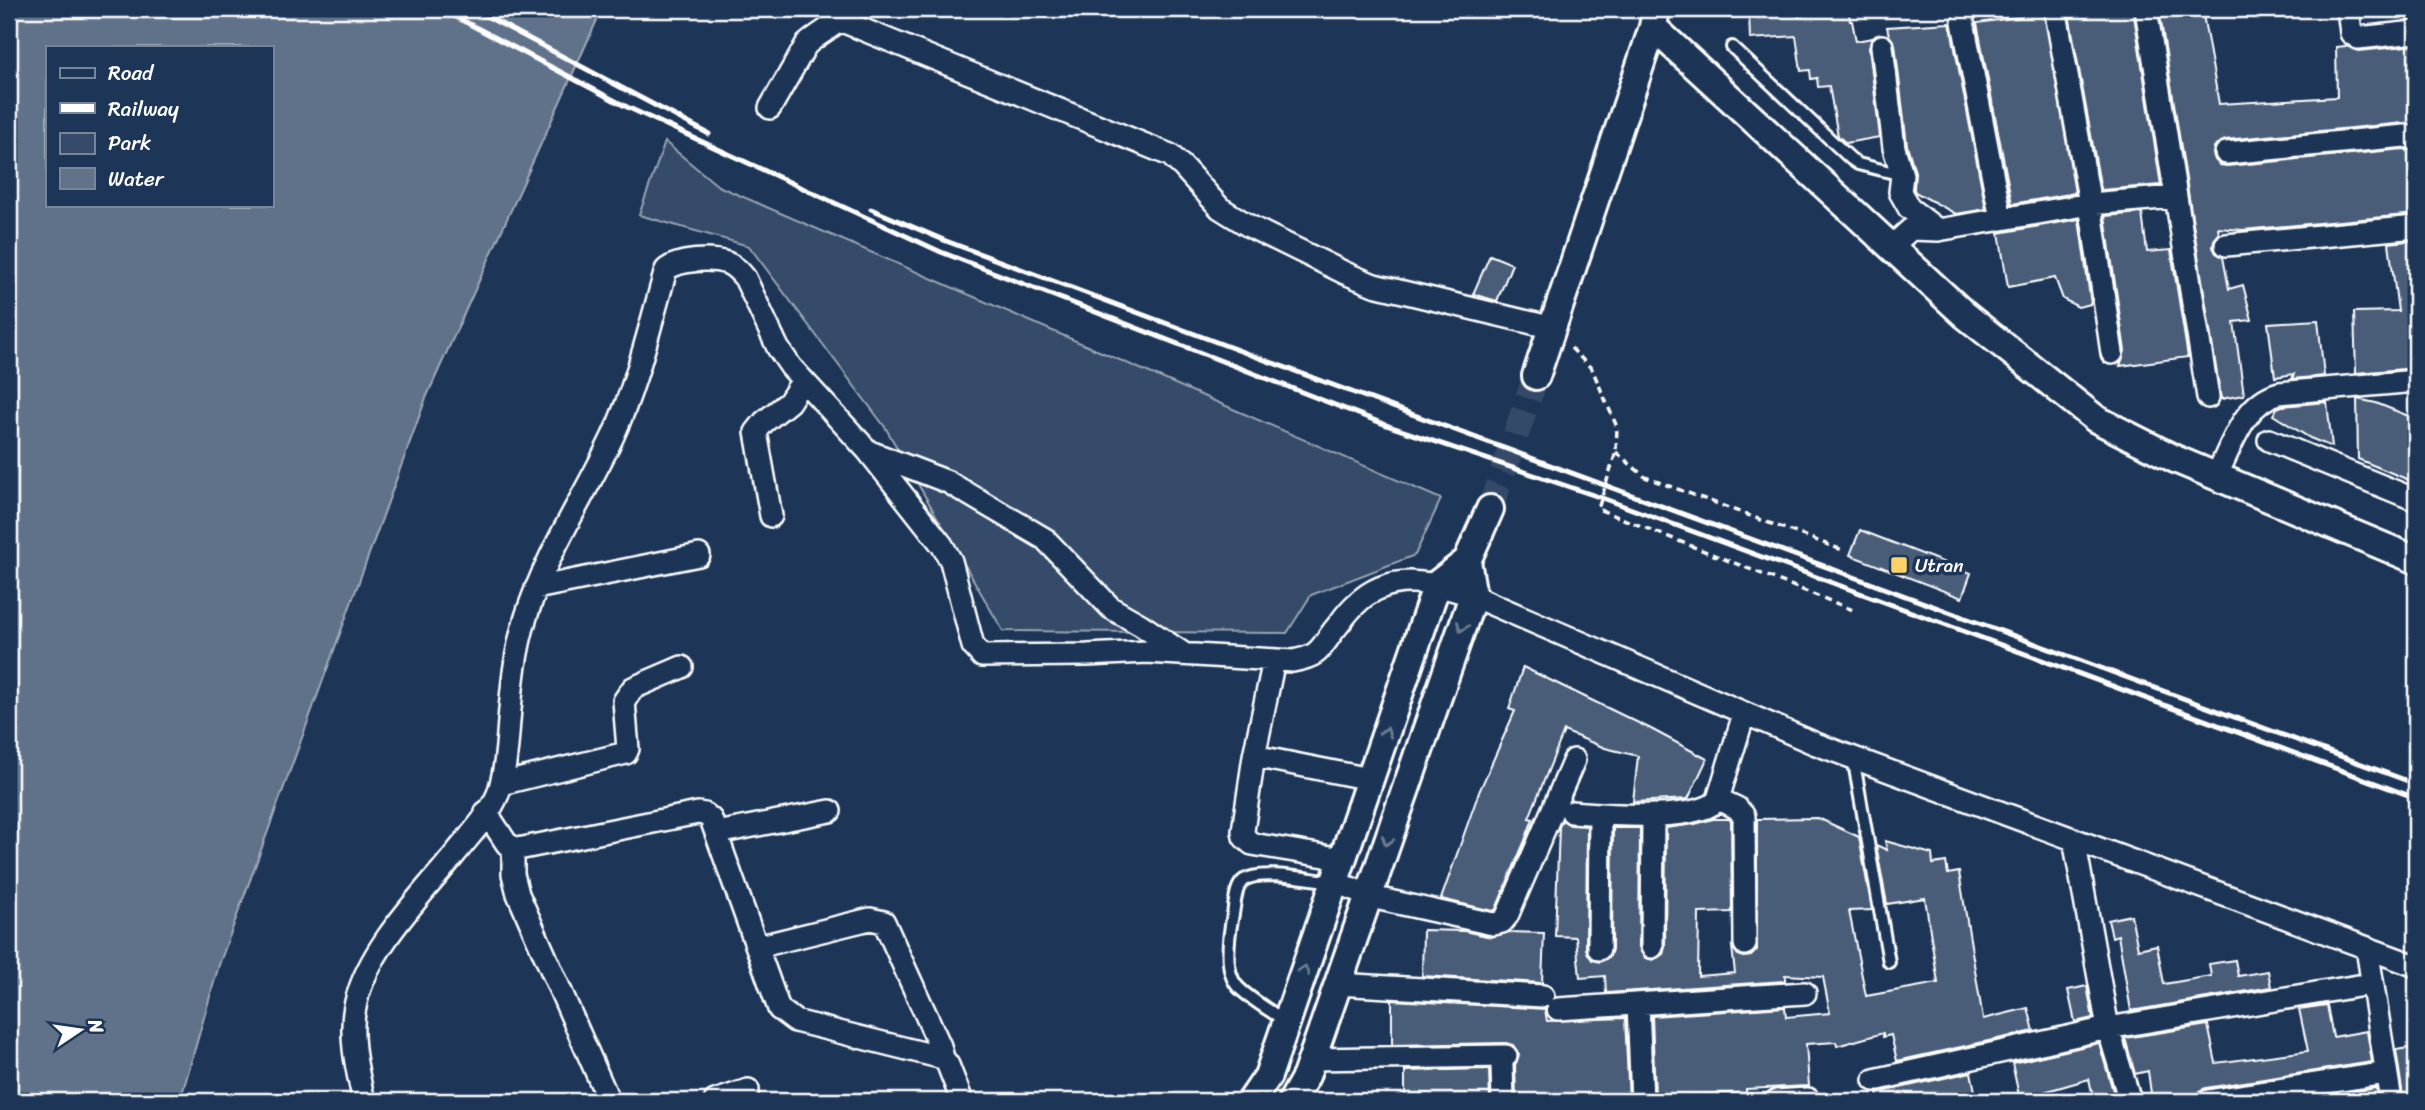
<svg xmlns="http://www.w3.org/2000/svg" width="2425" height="1110" viewBox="0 0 2425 1110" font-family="Sriracha,sans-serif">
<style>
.green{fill:#364b69;stroke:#9aa5b4;stroke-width:2}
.water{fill:#617289;stroke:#a0aab8;stroke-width:2;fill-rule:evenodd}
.building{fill:#4a5d79;stroke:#fff;stroke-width:2}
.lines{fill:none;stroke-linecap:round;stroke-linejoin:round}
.tertiary-tunnel{stroke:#344968;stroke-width:26;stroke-dasharray:26 13;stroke-linecap:butt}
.service-casing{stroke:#fff;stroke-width:16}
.minor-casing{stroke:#fff;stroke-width:26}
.tertiary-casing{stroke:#fff;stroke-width:32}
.path{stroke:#fff;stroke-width:3.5;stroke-dasharray:7 5;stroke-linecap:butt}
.service{stroke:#1d3557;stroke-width:10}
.minor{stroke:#1d3557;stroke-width:21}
.tertiary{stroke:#1d3557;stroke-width:26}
.rail{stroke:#fff;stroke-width:5}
.oneway{stroke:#6c7c92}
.poi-dot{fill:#ffd166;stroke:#1d3557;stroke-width:2.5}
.labels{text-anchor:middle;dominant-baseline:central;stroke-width:7;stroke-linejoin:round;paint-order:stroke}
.poi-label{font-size:19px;fill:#fff;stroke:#1d3557;text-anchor:start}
</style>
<rect width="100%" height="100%" fill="#1d3557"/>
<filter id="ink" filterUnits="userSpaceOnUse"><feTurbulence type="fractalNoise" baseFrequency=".0143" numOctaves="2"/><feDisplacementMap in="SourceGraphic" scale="14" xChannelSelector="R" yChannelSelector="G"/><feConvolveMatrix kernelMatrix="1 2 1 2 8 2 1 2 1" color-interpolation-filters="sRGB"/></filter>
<g filter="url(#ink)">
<path class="green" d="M665,142L718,186L1441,499L1415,555L1311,595L1287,633L1003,631L885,427L749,246L639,215Z"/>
<path class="water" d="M9,9H602L426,398L219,965L180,1101H9ZM47,47H271V205H47Z"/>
<path class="building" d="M1797,9L1798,16L1845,9L1846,12H1849L1850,21H1852L1856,41L1872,38L1869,48L1880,137L1846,143L1838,136L1829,86L1818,87L1817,78L1811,79L1810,70L1801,71L1796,36L1750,39L1749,12Z
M2022,9H2044L2075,193L2012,204L1977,23L2020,17L2024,15Z
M2068,9H2133L2161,185L2101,190Z
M2159,9H2202L2219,104L2337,97L2336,47L2346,46L2359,51L2416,45V122L2412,124L2404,123L2225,140L2214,147L2213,154L2215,160L2220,165L2227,166L2404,149L2414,152L2416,214L2243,230L2218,228L2219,234L2214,240L2213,247L2216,253L2223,257L2229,289L2243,285L2252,320L2234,322L2244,395L2221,399Z
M1950,23L1986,209L1956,214L1915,192L1914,189L1915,172L1907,145L1895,44L1889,35L1887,27Z
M2142,213L2147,252L2171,250L2188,357L2120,366L2125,351L2105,216Z
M2079,219L2091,304L2078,307L2063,299L2055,278L2008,287L1999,233Z
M2416,240V368L2356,373L2354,312L2398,311L2389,243Z
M1490,255L1512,264L1497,301L1473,294Z
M2318,320L2324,376L2292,379L2294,374L2275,377L2268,323Z
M2357,399L2376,403L2416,419V483L2358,459Z
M2327,402L2332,447L2310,438L2273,415L2277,408L2282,406Z
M1860,530L1971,573L1962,598L1850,555Z
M1523,667L1651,729L1707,759L1688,799L1633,802L1638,756L1605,748L1564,731L1529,818L1533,819L1524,843L1496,909L1493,911L1441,899L1479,792L1515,711L1509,709Z
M1818,818L1859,837L1872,910L1849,911L1866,996L1938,983L1925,898L1887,904L1876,845L1887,850L1885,841L1932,854L1933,864L1946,862L1948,874L1959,872L1983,1019L2028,1008L2034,1031L1897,1061L1891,1035L1883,1037V1033L1837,1046L1836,1042L1806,1044L1809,1086L1746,1089V1093L1655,1096L1652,1016L1785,1007L1786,1017L1830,1013L1823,977L1785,975V981L1606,993L1605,976L1580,978L1576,937L1555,936L1559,827L1562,820L1570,825L1587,826L1586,949L1592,960L1600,962L1610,956L1612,949L1613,828H1640L1639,947L1645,958L1653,960L1663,954L1665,947L1666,828L1695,824L1713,819H1729L1731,821L1732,912L1699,913L1698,976L1735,973L1732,947L1738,955L1744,957L1751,956L1757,950V819Z
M2131,915L2138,949L2157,945L2164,984L2211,976L2209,964L2235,960L2238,976L2268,971L2271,987L2131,1011L2118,935L2112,937L2108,920Z
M1423,930L1464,931L1491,937L1509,932L1544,933L1542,983L1422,976Z
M2087,986L2093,1018L2075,1022L2068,990Z
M1392,1000L1545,1009L1547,1021L1625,1018L1629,1101H1516L1515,1065L1519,1055L1513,1045L1506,1043L1392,1045Z
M2327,1005L2333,1037L2367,1031L2372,1062L2206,1088L2199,1091L2195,1101H2152L2148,1071L2135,1074L2125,1038L2208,1025L2216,1063L2308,1051L2299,1009Z
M2099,1043L2116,1101H2094L2089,1079L2044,1092L2045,1094L2020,1100L2012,1063Z
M2416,1047V1094L2403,1096L2396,1050Z
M1489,1069L1490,1100L1405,1101V1071Z
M1971,1072L1977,1101H1879L1877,1093Z
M2376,1088L2378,1100L2372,1101H2291Z"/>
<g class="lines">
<path class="tertiary-tunnel" d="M1490,509L1536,376"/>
<g class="service-casing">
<path id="service" d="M1732,47L1851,159L1858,164L1902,175
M1853,757L1889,962
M1286,1022C1271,1011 1251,1000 1238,987C1223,971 1229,934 1233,914C1235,904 1235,886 1244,880C1261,869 1313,880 1334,882"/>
</g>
<g class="minor-casing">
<path id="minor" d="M2146,9L2208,397
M2348,9L2351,33L2358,38L2416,32
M2056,13L2090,204L2112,353
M842,21L1170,155L1183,167L1220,208L1249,226L1345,273L1374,285L1553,328
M1963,22L2001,219
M1882,46L1894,148L1902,175L1900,192L1909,208L1938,230
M770,108L806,45C821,31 839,25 851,9
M2226,153L2405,136L2416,139
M2226,245L2416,227
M1891,247L1911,229L1938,230L2090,204L2175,197
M2269,440L2416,500
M870,452L948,482L1045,539L1111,608L1141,625L1184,654
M2216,476C2232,446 2243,403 2279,393L2416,381
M771,516L756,432L764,422L789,402L803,380
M536,588L699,555
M1274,660L1254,756L1243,831L1244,837L1252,844L1343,859
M1254,756L1370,779
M501,784L626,753L628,749L624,701L633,688L682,667
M1718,799L1737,808L1744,816L1745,944
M486,812L507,844L518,849L698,813L705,814L711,819L779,1009L795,1021L943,1058L948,1065L962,1101
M1572,812C1600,814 1703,823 1718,799L1744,714
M717,833L830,811
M2074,839L2108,1028L2130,1101
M513,848V874L518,894L609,1101
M1334,882L1380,899L1493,924L1502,922L1507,916L1574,760
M757,947L870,919L884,922L940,1046L943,1058
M1652,947L1653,815
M2367,948L2391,1101
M1599,949L1600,814
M1337,984L1543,996
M1638,1004L1642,1101
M1558,1009L1805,993
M1311,1059L1506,1056
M1502,1065L1503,1101
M1874,1080L2108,1028L2370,984
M364,1101C357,1070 348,1034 356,1002C368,949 421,896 455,854C469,836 489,816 498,794C506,770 507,746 509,721C512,686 515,651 526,617C546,553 585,496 613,436C637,384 650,325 666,270C679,259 711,258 727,263C735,266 740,272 745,278L778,348L791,367L868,451L942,545L951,561L973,646L982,656L1087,655L1147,652L1293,661C1320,656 1319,650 1334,630C1341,622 1347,612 1355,605C1390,570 1432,582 1473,596L1816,744L2416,966
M715,1101L748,1090
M1776,1101L1808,1099
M2208,1101L2386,1073"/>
</g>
<g class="tertiary-casing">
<path id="tertiary" d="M1653,27L1965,315L2096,419L2175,459L2416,560
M1536,376L1653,27L1656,9
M1251,1101L1268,1076L1437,584L1467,561L1490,509
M1292,1101L1306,1076L1473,596L1467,561"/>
</g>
<path class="path" d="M1571,348L1592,369L1617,427L1616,452L1598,509L1853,610
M1616,452L1645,477L1845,551"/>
<use href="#service" class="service"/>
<use href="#minor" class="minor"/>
<use href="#tertiary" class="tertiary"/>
<path class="rail" d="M441,9L627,107L941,252L1389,426L1602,498L2416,798
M473,9L709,134
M871,209L946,241L1235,349L2416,784"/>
</g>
<defs><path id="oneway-chevron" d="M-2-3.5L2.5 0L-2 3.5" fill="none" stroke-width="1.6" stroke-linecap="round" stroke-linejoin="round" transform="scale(1.75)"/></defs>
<g class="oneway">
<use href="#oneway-chevron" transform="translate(1462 627) rotate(109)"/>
<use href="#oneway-chevron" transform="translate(1386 732) rotate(-71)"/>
<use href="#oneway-chevron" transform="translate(1387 841) rotate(109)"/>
<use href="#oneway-chevron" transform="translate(1304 970) rotate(-71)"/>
</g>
</g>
<rect class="poi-dot" x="1890" y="556" width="18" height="18" rx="3.5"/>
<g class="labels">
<g class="poi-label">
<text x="1915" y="565">Utran</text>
</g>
</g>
<rect width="2425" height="1110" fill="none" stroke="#1d3557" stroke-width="35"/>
<rect x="18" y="18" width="2390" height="1075" fill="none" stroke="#fff" stroke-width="2.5" filter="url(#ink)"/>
<rect x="46" y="46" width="228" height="161" fill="#1d3557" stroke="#77869a" stroke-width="2"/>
<rect x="60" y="68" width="35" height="10" fill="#1d3557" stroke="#77869a" stroke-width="2"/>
<text x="108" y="80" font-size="21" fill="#ffffff">Road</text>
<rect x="60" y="103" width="35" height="10" fill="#ffffff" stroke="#77869a" stroke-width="2"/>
<text x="108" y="116" font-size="21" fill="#ffffff">Railway</text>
<rect x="60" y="133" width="35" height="21" fill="#364b69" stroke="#77869a" stroke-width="2"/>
<text x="108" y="150" font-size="21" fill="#ffffff">Park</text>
<rect x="60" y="168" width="35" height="21" fill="#617289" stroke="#77869a" stroke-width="2"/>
<text x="108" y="186" font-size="21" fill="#ffffff">Water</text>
<g transform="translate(80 1030) rotate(77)" stroke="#1d3557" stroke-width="5" paint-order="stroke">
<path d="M0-5L12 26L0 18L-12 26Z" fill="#ffffff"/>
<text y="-10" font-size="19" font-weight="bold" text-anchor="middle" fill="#ffffff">N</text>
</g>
</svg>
